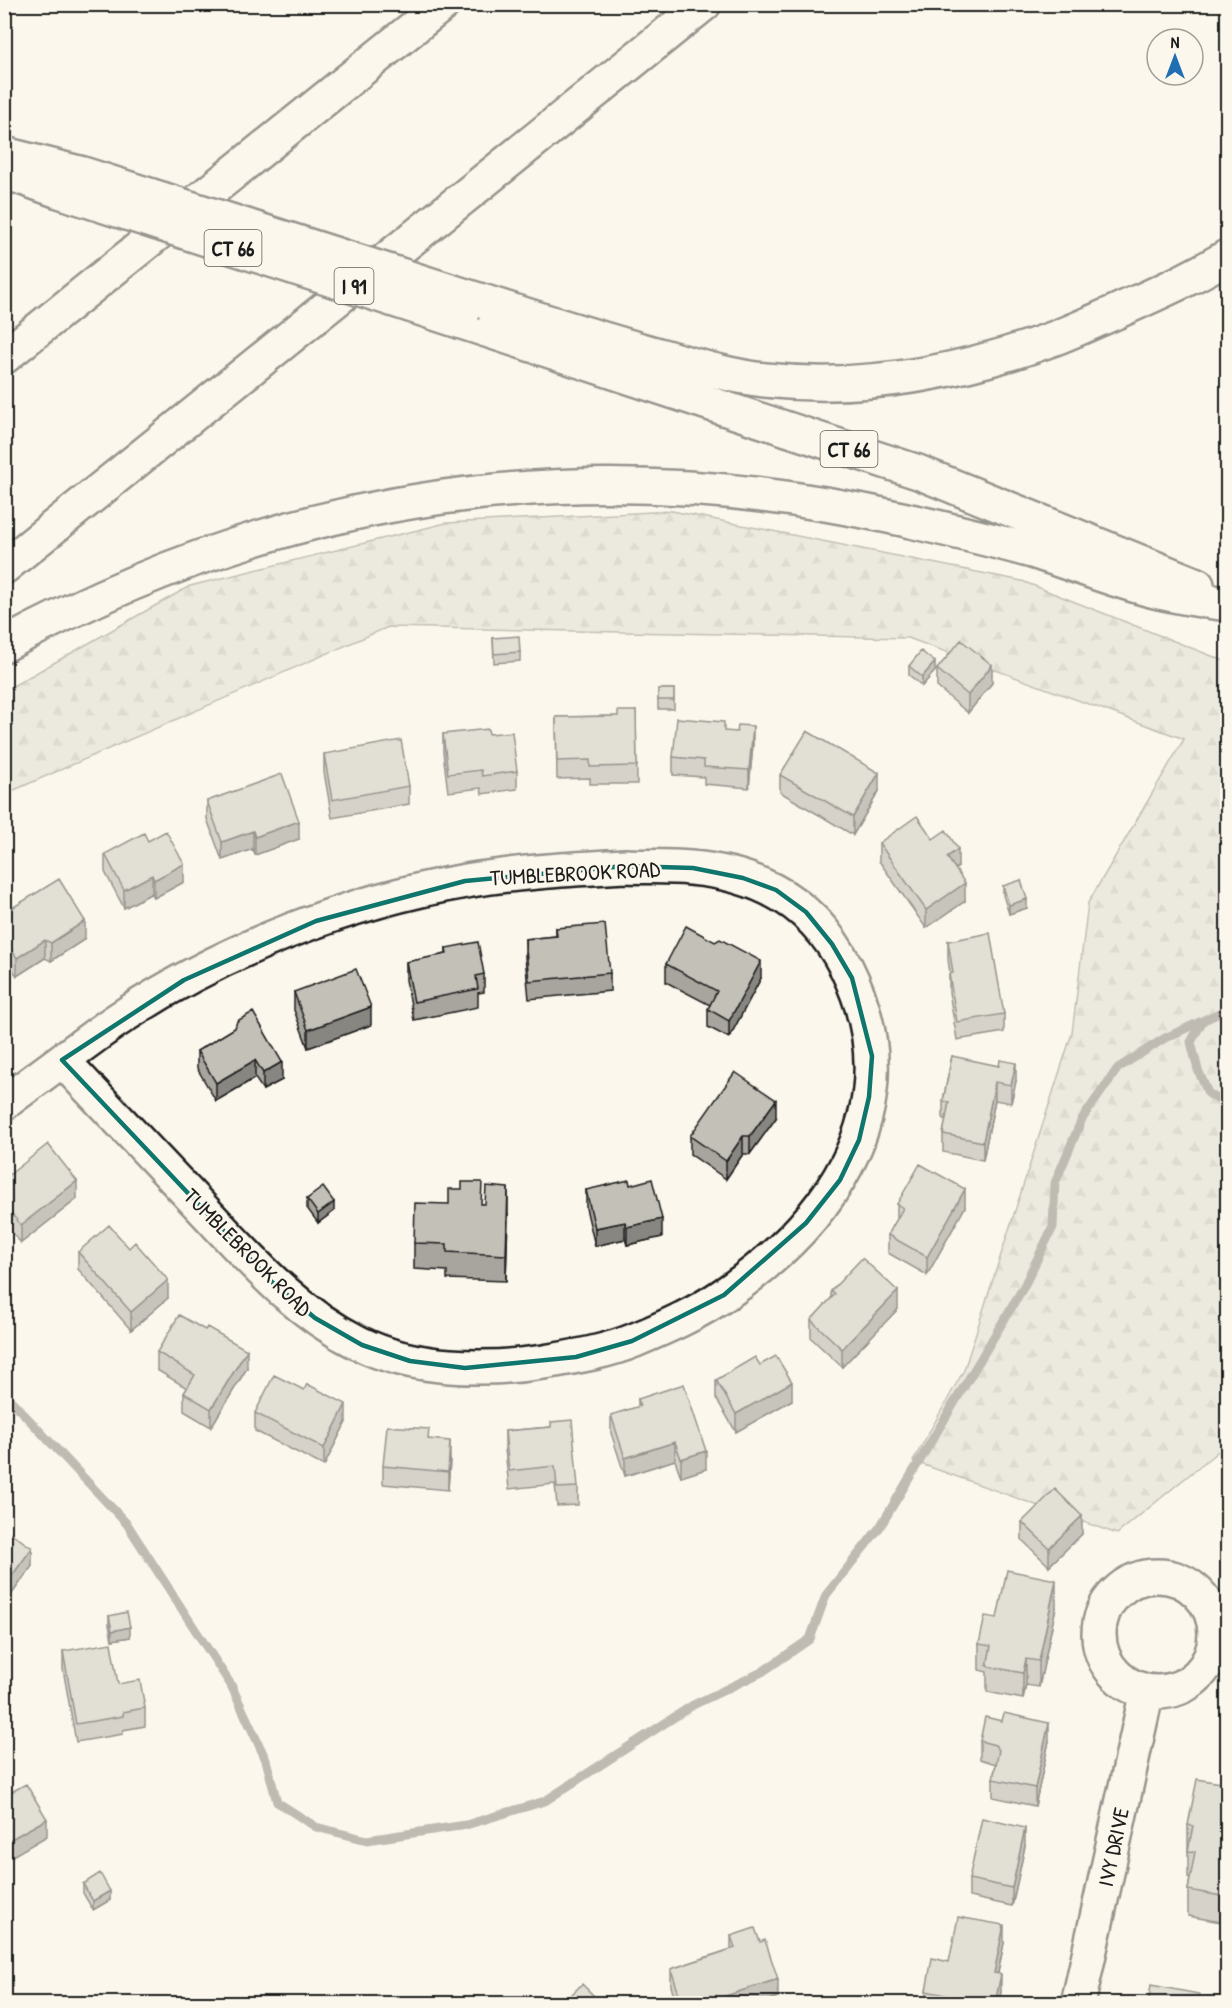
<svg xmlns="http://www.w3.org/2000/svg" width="1232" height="2008" viewBox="0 0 1232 2008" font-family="'Patrick Hand',sans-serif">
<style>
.forest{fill:url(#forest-firs);stroke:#7b7a75;stroke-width:1.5}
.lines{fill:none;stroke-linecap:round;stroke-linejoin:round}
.stream{stroke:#74726e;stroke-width:9}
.minor-casing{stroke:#1c1c1c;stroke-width:38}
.highway-casing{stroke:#1c1c1c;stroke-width:38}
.minor{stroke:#fbf7ec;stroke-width:33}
.highway{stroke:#fbf7ec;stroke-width:33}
.highway-bridge-casing{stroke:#1c1c1c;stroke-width:38;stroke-linecap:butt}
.highway-bridge{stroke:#fbf7ec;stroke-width:33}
.wall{fill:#a8a59e;stroke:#1c1c1c;stroke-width:1.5}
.shaded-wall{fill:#888681;stroke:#1c1c1c;stroke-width:1.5}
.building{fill:#c3c0b8;stroke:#1c1c1c;stroke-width:1.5}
.marked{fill:none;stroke:#0f766e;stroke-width:4.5;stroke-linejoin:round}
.labels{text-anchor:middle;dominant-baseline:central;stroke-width:5;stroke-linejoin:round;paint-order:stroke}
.shield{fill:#fbf7ec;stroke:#5f5e5a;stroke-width:1.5}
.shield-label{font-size:21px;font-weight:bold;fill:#1c1c1c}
.street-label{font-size:22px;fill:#1c1c1c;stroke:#fbf7ec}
</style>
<defs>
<pattern id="forest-firs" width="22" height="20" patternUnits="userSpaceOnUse" patternTransform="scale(1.5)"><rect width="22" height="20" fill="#dad7ce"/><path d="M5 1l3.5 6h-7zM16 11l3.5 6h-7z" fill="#bab8b0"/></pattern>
</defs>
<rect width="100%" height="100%" fill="#fbf7ec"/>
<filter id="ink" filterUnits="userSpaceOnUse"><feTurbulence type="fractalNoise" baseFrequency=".0167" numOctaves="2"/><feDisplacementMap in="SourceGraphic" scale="12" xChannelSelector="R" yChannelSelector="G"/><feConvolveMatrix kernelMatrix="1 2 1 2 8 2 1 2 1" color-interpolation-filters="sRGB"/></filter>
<g filter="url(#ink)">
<path class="forest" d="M672,511L1022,581L1227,662V1444L1117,1534L913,1461L964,1370L1072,1033L1088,903L1184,739L908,638L388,627L5,794L4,691L190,586L446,523Z"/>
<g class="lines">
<path class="stream" d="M1202,1022L1191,1042L1198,1070L1208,1093L1228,1106
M4,1393L127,1524L231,1685L266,1760L277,1802L316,1827L367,1840L466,1825L545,1801L693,1705L762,1672L810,1639L826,1595L880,1527L1023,1288L1053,1227L1055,1183L1082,1119L1118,1068L1165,1038L1228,1009"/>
<g class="minor-casing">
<path id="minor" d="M625,866C647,867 669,866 690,868C774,875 829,915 858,995C903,1120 826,1225 725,1294C698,1313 666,1327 635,1340C606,1352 574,1357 544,1362C485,1371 413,1370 359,1343C294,1311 250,1259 201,1207C155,1158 108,1109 62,1060C83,1045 103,1029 125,1015C224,950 349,901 466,881C519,872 572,869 625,866Z
M4,1103L62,1060
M1099 1634a58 58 0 1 1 116 0a58 58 0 1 1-116 0Z
M1078,2004L1147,1691"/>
</g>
<g class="highway-casing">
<path id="highway" d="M485,302C541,320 598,338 655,354C691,364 728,376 765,380C863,391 963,372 1055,338C1076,330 1097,320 1118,311C1155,294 1193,278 1228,256
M462,322L918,472L1197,585
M4,357L443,4
M4,567L704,4
M4,645C291,490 584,448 902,519C945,529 989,539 1032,551C1074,564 1116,582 1159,592C1181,597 1204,601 1228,604"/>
</g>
<use href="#minor" class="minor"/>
<use href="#highway" class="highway"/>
<g class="highway-bridge-casing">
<path id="highway-bridge" d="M4,154L83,174L485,302
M17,176L59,191L462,322"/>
</g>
<use href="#highway-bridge" class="highway-bridge"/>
</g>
<path class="wall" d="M493,638L520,652V661L494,663Z
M909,666L935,671L922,686L909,675Z
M937,669L992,683L968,713L937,687Z
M658,689H674V709H658Z
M636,711L637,784H590V778L557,779L556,717L618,716Z
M724,731L753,744L749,788L704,784V777L673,775V757Z
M443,734H489L517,771V789L482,794L481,788L448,792L443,752Z
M324,754L409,786V804L332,818L324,772Z
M780,775L879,791L853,835L780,792Z
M207,801L299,839L255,855L253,849L222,860L207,819Z
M933,839L958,867L956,869L965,901L926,928L879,861V843Z
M148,841L184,882L154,898L152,893L124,908L105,872V854Z
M1003,886L1027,908L1009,914L1003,895Z
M4,913L85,939L51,961L45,958L17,976L4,957Z
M556,928L610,973V991L529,999L525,957V939L556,936Z
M948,941L1004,1014V1032L957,1040L949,992V974H950L948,959Z
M715,942L761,978L729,1038L708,1027V1009L710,1005L666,982V964Z
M446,948L484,974V992L478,993V1007L414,1020L406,980V962L446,954Z
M294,992L371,1025L308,1048L294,1010Z
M235,1028L282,1080L263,1090L255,1078L216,1101L197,1068V1051Z
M952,1056L1016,1081L1011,1103L995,1100L983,1160L943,1152V1134L946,1119H943V1101Z
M776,1118L750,1154H743L726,1179L690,1154V1136Z
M4,1179L77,1199L21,1243L4,1223Z
M630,1185L662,1237L627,1245L625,1239L595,1246L586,1208V1190Z
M307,1199L334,1211L318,1223L307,1208Z
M449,1204H482L508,1214L506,1281L447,1279V1271L414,1269V1243Z
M897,1204L965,1207L927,1275L888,1253V1235L897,1219Z
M78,1252L168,1298L131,1330L78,1269Z
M831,1291L898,1309L842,1367L811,1338V1320L831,1299Z
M157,1352L247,1368L211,1427L184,1411V1393L187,1388L157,1370Z
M760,1365L792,1400L736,1432L716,1398V1380Z
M638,1399L706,1469L681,1477L675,1460L625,1476L611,1433V1415L638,1407Z
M255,1413L346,1422L324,1466L255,1431Z
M551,1427L578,1487V1505L557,1506L555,1484L509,1489L505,1449V1431Z
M429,1439L450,1459L448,1490L383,1484V1466Z
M1022,1522L1082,1534L1049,1566L1022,1540Z
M4,1528L32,1566L6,1602L4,1601Z
M1056,1607L1039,1687L1026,1685L1023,1699L987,1692V1672L979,1670V1644L997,1618Z
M109,1616L130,1637L112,1640L109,1625Z
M63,1651L118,1684L145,1708V1726L123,1730V1734L76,1742L63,1669Z
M980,1741H1049L1035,1806L993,1797V1779L996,1764L980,1759Z
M1227,1784V1923L1188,1916V1890L1190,1878L1188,1877V1825Z
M1025,1846L1012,1906L969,1897V1879Z
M83,1884L110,1900L93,1910L83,1893Z
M731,1936L778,1997L758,2004H676L671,1986V1969L731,1949Z
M1004,1943L998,1973L1001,1992L998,2004H926V1991L949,1962Z"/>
<path class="shaded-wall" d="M935,662V671L922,686V677Z
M992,665V683L968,713V695Z
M753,726V744L749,788V770Z
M879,773V791L853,835V817Z
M299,821V839L255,855V837Z
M253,831V849L222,860V842Z
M958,849V867L947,874V857Z
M184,864V882L154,898V880Z
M152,875V893L124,908V890Z
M965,883V901L926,928V910Z
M1027,899V908L1009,914V905Z
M85,921V939L51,961V943Z
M45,940V958L17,976V958Z
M761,961V978L729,1038V1021Z
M371,1007V1025L308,1048V1030Z
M255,1060V1078L216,1101V1083Z
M282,1062V1080L263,1090V1073Z
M1016,1063V1081L1011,1103V1085Z
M995,1082V1100L983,1160V1142Z
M776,1100V1118L750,1154V1136Z
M743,1136V1154L726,1179V1161Z
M77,1181V1199L21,1243V1225Z
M508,1188V1214L506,1281V1255Z
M965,1189V1207L927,1275V1257Z
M334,1202V1211L318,1223V1214Z
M662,1219V1237L627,1245V1227Z
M625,1222V1239L595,1246V1228Z
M168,1280V1298L131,1330V1312Z
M898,1291V1309L842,1367V1349Z
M247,1350V1368L211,1427V1409Z
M792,1382V1400L736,1432V1414Z
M346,1404V1422L324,1466V1448Z
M450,1441V1459L448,1490V1472Z
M675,1442V1460L625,1476V1458Z
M706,1451V1469L681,1477V1459Z
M1082,1516V1534L1049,1566V1548Z
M32,1548V1566L6,1602V1584Z
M1056,1580V1607L1039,1687V1661Z
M130,1627V1637L112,1640V1631Z
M1026,1659V1685L1023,1699V1673Z
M1049,1723V1741L1035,1806V1788Z
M47,1819V1836L4,1861V1843Z
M1025,1828V1846L1012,1906V1888Z
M110,1891V1900L93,1910V1901Z
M1004,1925V1943L994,1991V1973Z
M1001,1974V1992L998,2004H995Z
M778,1979V1997L758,2004H719V1998Z
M713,1997V2004H692Z"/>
<path class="building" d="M519,636L520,652L494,654L493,638Z
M961,640L992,665L968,695L937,669Z
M921,651L935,662L922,677L909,666Z
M658,689H674V700H658Z
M618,711H636L637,766L590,767V760L557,761L556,717L618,716Z
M677,718L724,722V731L737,732L738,725L753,726L749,770L704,767V760L673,757Z
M488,729L489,734L512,732L517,771L482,776L481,770L448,774L443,734Z
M807,731L879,773L853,817L780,775Z
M401,740L409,786L332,800L324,754Z
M282,774L299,821L255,837L253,831L222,842L207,801Z
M917,816L933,839L946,830L958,849L947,857L965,883L926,910L879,843Z
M166,831L184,864L154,880L152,875L124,890L105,854L144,833L148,841Z
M59,879L85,921L51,943L45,940L17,958L4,939V913Z
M1021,880L1027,899L1009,905L1003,886Z
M605,924L610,973L529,981L525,939L557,936L556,928Z
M686,926L715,942L720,939L761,961L729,1021L708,1009L717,991L666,964Z
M990,933L1004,1014L957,1022L949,974L953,973L948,941Z
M478,942L484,974L476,976L478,989L414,1002L406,962L447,954L446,948Z
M356,969L371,1007L308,1030L294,992Z
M253,1012L282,1062L263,1073L255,1060L216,1083L197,1051L235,1028L237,1021Z
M952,1056L999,1066L1000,1060L1016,1063L1011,1085L995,1082L983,1142L943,1134L949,1102L943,1101Z
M735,1072L776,1100L750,1136H743L726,1161L690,1136Z
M48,1144L77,1181L21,1225L4,1205V1179Z
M920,1164L965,1189L927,1257L888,1235L903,1208L897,1204Z
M652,1179L662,1219L627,1227L625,1222L595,1228L586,1190L629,1180L630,1185Z
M462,1182H482L481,1204H485L486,1186L508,1188L506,1255L447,1252V1244L414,1243L415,1203L449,1204V1189H462Z
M323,1187L334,1202L318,1214L307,1199Z
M109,1225L129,1248L135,1242L168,1280L131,1312L78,1252Z
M862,1258L898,1291L842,1349L811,1320L835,1294L831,1291Z
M179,1315L205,1330L207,1327L247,1350L211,1409L184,1393L195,1375L157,1352Z
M776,1356L792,1382L736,1414L716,1380L755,1357L760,1365Z
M274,1375L304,1390L307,1384L346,1404L324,1448L255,1413Z
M684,1384L706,1451L681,1459L675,1442L625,1458L611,1415L640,1406L638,1399Z
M572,1420L578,1487L557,1488L555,1466L509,1471L505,1431L551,1427V1422Z
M387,1426L429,1429L428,1439L450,1441L448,1472L383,1466Z
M1055,1489L1082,1516L1049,1548L1022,1522Z
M4,1528L32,1548L6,1584L4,1583Z
M1007,1570L1056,1580L1039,1661L1026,1659L1023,1673L987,1666L991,1646L979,1644L985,1616L997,1618Z
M127,1612L130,1627L112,1631L109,1616Z
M111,1643L118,1684L140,1680L145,1708L123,1712V1716L76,1724L63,1651Z
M1004,1713L1049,1723L1035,1788L993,1779L999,1750L995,1745L980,1741L985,1717L1002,1721Z
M1197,1779L1227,1784V1897L1188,1890L1195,1852L1188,1851L1193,1826L1188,1825Z
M26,1784L47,1819L4,1843V1796Z
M982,1818L1025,1828L1012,1888L969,1879Z
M100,1873L110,1891L93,1901L83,1884Z
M958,1917L1004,1925L994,1973L1001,1974L995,2004H990L926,1991L932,1958L949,1962Z
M755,1928L760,1942L765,1940L778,1979L719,1998L713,1997L692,2004H682L671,1969L735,1948L731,1936Z
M582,1984L602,2004H562Z
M1151,1985L1199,1994L1197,2004H1148Z"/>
</g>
<path d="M0 0H1232V2008H0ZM625,866L693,868L743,878L776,890L806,912L832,944L852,978L872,1056L869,1097L859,1140L840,1180L806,1223L724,1295L632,1341L576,1357L465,1368L410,1361L362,1345L315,1318L272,1282L62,1060L184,980L316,921L465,881Z" fill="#fbf7ec" fill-opacity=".55" fill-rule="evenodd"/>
<path class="marked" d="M625,866L693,868L743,878L776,890L806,912L832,944L852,978L872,1056L869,1097L859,1140L840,1180L806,1223L724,1295L632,1341L576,1357L465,1368L410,1361L362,1345L315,1318L272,1282L62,1060L184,980L316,921L465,881Z"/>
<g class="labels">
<g class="shield">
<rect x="204.5" y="230" width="57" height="36" rx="4.5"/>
<rect x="334.5" y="268" width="39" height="36" rx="4.5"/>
<rect x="820.5" y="431" width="57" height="36" rx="4.5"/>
</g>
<g class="shield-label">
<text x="233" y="248">CT 66</text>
<text x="354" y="286">I 91</text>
<text x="849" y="449">CT 66</text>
</g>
<g class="street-label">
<text transform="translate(575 873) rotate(-3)">TUMBLEBROOK ROAD</text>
<text transform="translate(248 1252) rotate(45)">TUMBLEBROOK ROAD</text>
<text transform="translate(1113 1847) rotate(-78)">IVY DRIVE</text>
</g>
</g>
<rect width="1232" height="2008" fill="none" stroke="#fbf7ec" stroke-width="24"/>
<rect x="12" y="12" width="1208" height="1984" fill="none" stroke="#1c1c1c" stroke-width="2" filter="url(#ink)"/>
<g transform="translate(1175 57)"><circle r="28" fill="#fbf7ec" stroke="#a29f99" stroke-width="1.5"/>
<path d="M0-4.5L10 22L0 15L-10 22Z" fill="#1f6fb2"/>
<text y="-9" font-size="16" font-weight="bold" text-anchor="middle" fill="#1c1c1c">N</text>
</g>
</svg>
